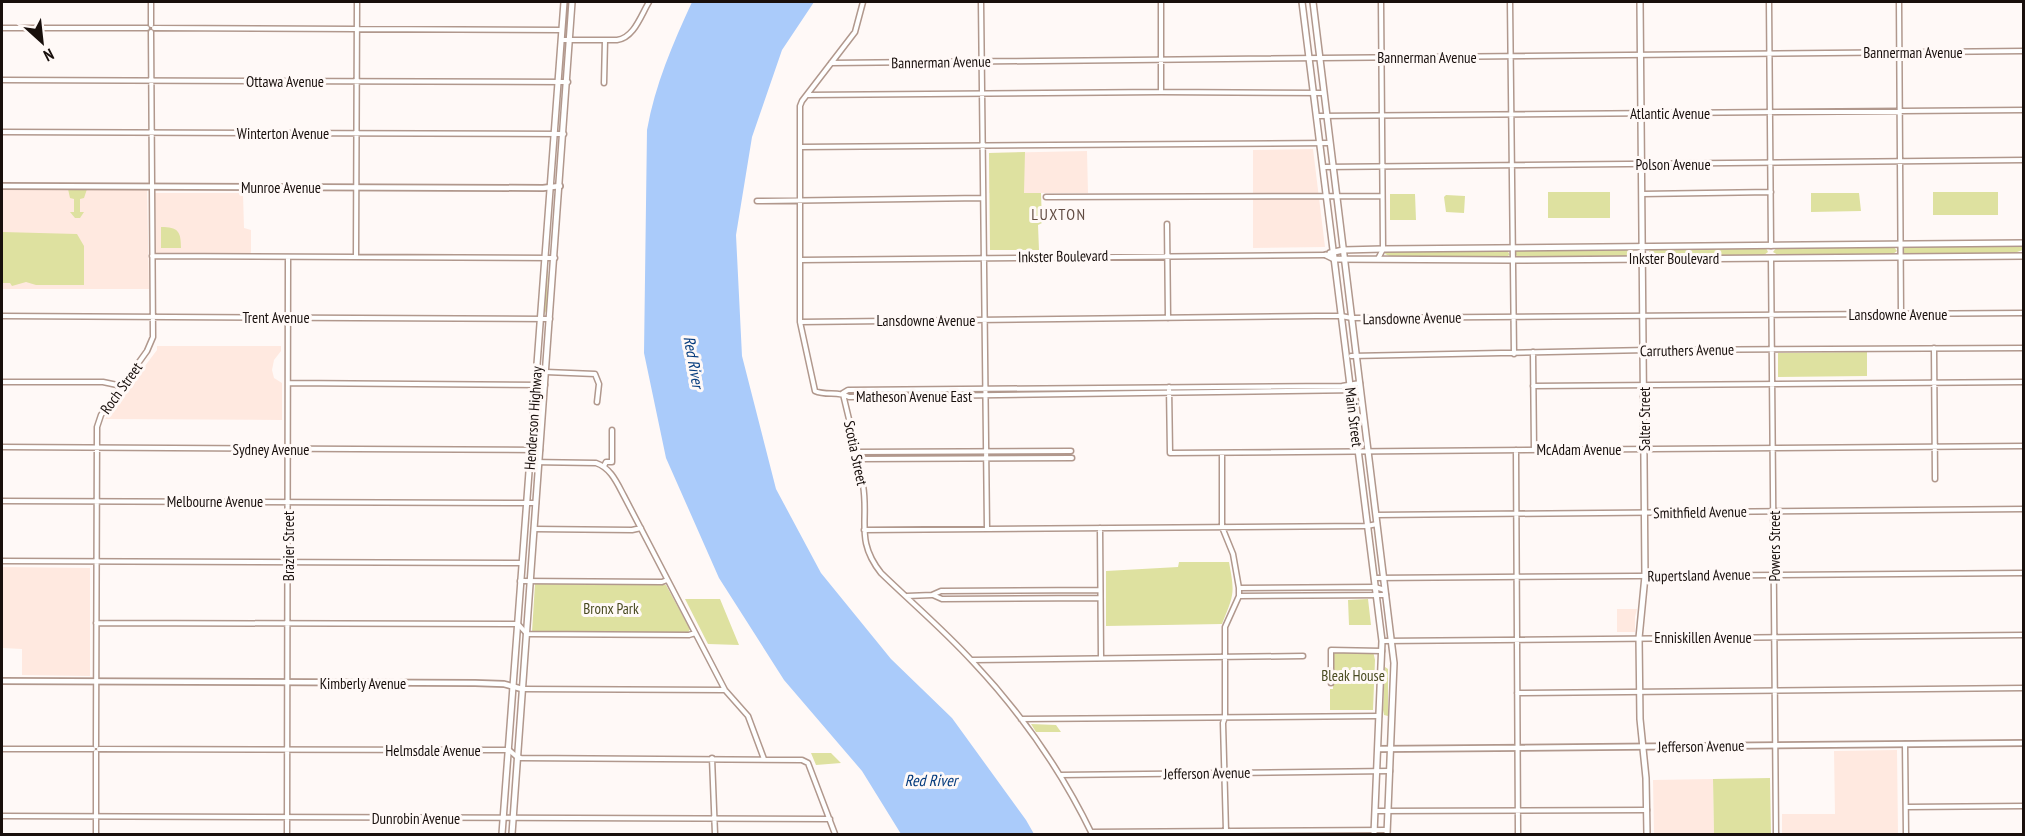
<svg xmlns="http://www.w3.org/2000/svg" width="2025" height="836" viewBox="0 0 2025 836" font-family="'PT Sans Narrow',sans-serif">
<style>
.built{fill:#ffe9e0}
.green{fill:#dee1a0}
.water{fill:#aacbfa}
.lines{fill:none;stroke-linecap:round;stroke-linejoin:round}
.minor-casing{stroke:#b1988d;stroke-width:7}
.tertiary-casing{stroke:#b1988d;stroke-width:8}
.secondary-casing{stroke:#b1988d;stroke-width:8}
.primary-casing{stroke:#b1988d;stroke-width:8}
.minor{stroke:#fff;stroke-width:4}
.tertiary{stroke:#fff;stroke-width:4.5}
.secondary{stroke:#fff;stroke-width:5}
.primary{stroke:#fff;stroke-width:5}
.labels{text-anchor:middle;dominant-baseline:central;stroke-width:6;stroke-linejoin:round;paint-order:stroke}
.street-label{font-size:15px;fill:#180f0c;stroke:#fff9f7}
.park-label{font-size:15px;fill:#494b21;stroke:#fff9f7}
.neighbourhood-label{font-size:16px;letter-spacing:1.5px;fill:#624c43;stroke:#fff9f7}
.water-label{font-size:16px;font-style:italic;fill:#063c7e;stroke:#fff9f7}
</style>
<rect width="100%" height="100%" fill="#fff9f7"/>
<path class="built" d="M1313,149L1325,247L1253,248V150Z
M1087,151L1088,193H989V153Z
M2,188H147L149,289H2Z
M155,193H243L244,228L251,230V254L156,253Z
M157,346H281V351L274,360L272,370L274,378L282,383V420L105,419L157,350Z
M2,567L90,568V676L22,675V649L3,648Z
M1617,609H1637L1635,617V632H1617Z
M1897,750L1898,834H1782V814H1835L1834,751Z
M1713,779L1714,834H1654L1653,780Z"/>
<path class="green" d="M1025,152L1024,193H1041L1042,223L1038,225L1039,250H990L989,153Z
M68,189H87L84,198L80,199V212H84L80,218H75L70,212H74V199L70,198Z
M1548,192H1610V218H1548Z
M1933,192H1998V215H1933Z
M1811,193H1859L1861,211L1811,212Z
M1390,194H1415L1416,220H1390Z
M1446,195L1465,196L1464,213L1446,212L1444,197Z
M161,227C178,227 181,231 181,248H161Z
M2,232L77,234L84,246V285H36L26,282L12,286L10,283H2Z
M2021,245L2024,246L2023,250L2014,253L1905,254L1902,251L1906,246Z
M1777,247H1894L1897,251L1893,254L1778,255L1773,252Z
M1659,248H1766L1768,252L1764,255H1649V251Z
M1632,249L1634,250V254L1628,256L1519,257L1514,254L1516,250Z
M1507,250L1510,255L1505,257H1392L1385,254L1386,251Z
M548,264L547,309L544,315L547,267Z
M1867,352V376L1778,377V353Z
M1179,562H1229C1235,594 1234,594 1222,624L1106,626V571L1178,567Z
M535,584L666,585L690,629L688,633L532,632Z
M685,599H720L739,645L708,644Z
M1368,599L1371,625H1349L1348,600Z
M1373,651L1375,660L1373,710H1330V689H1333L1332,658L1335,652Z
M1385,667L1388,669V716L1384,715L1383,710Z
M1031,724L1056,725L1061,732H1036Z
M831,753L841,763L816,765L811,753Z
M1770,778L1771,834H1714L1713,779Z"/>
<path class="water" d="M692,2H814L782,50L752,137L736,235L742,356L776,489L821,573L891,659L952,718L1026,820L1034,834H901L862,771L784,680L719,578L666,458L644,353L647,130C655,85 673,43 692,2Z"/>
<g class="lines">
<g class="minor-casing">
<path id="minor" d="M151,2V25
M863,2L855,32L802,101L800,106V322L815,391C826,396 838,391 849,397L1360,390
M981,2L987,529
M1161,2V92
M1510,2L1514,354
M1769,2L1771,246
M1899,2L1901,315
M2,28H147
M154,28L562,30
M562,40H617C634,38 641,15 649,2
M831,63L2024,51
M2,80L568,82
M604,83L605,40
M807,95L1161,92L1324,93
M1317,116L2024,110
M2,132L564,134
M800,147L1330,143
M1323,167L2024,160
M1642,194L1771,192
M1046,197L1382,196
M757,201L983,198
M1167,224L1168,318
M152,256L555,258
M356,257L357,2
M1771,258L1776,834
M1378,259L1383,249L1381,2
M800,260L1326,255
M2,316L550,319
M800,322L1316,316H1341L1352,318L2024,313
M1934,348L1935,479
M1533,352L1534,450
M1351,356L1648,350L2024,348
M546,372L595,374L599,384L597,402
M2,382H103L122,386
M288,383L545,385
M1533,386L2024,382
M1169,387L1170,453L2024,446
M843,393L848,390L1342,386L1360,383
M843,394C850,424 858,454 863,485C869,521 855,540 881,573C912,603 945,631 973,662C1021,713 1062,772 1092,834
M2,447L540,450
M1516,450L1518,834
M856,452L1071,451
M1222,453V527L1233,554L1239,588V596L1225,627V717L1223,723L1226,831
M858,459L1072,458
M530,462L596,463C611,468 617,483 624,496L725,690L748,716L764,759
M604,466L606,462H612V430
M2,501L536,503
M1376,515L2024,509
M1100,528L1101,658
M534,529L632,530L641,528
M864,530L1367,526L1377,524
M2,561L522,563
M1374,578L2024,573
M520,581L662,582L667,580
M1239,588L1375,587L1385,590
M933,595L942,599L1100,598
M907,596L932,595L941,591L1100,590
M1239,596L1386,595
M96,623L518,624L527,634L689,635L695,633
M1382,641L2024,635
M972,660L1303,656
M1331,683V650L1382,651
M522,689L725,690
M1517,693L2024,688
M1021,719L1379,716
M1905,744L1906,834
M96,746L97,427L101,415L147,351L153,337L151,32
M2,749H93
M99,749L479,750H509L517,757L521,758L802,760L808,763L835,834
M712,758L715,834
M1060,775L1390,771
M1906,807L2024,806
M1375,811L1647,810
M2,816L830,819
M1091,832L1387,830
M96,834V752
M287,834L288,257"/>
</g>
<g class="tertiary-casing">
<path id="tertiary" d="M2,186L543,188L560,186
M2,681L475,683L504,684L522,689
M1378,749L2024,743"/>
</g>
<g class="secondary-casing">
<path id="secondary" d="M1640,2L1645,576L1639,638L1640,719L1646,778L1647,834
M1330,253L1343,250L1383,249L2024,243
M1326,255L1334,259L1513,260L2024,256
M502,834L564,2
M512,834L572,2"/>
</g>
<g class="primary-casing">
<path id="primary" d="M1302,2L1382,641L1374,834
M1313,2L1394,663L1387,834"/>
</g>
<use href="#minor" class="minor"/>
<use href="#tertiary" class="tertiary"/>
<use href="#secondary" class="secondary"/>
<use href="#primary" class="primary"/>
</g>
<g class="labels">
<g class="street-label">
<text x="1913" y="52">Bannerman Avenue</text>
<text x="1427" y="57">Bannerman Avenue</text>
<text transform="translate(941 62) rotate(-1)">Bannerman Avenue</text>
<text x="285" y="81">Ottawa Avenue</text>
<text x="1670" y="113">Atlantic Avenue</text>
<text x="283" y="133">Winterton Avenue</text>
<text x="1673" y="164">Polson Avenue</text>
<text x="281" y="187">Munroe Avenue</text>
<text transform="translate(1063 256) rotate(-1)">Inkster Boulevard</text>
<text x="1674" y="258">Inkster Boulevard</text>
<text x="1898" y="314">Lansdowne Avenue</text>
<text x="276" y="317">Trent Avenue</text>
<text transform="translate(1412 318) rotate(-1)">Lansdowne Avenue</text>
<text x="926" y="320">Lansdowne Avenue</text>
<text transform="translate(1687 350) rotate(-1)">Carruthers Avenue</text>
<text transform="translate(121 388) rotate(-54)">Roch Street</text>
<text x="914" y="396">Matheson Avenue East</text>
<text transform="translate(1354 417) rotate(83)">Main Street</text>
<text transform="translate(533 418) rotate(-86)">Henderson Highway</text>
<text transform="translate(1644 419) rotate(-90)">Salter Street</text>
<text x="271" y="449">Sydney Avenue</text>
<text x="1579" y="449">McAdam Avenue</text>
<text transform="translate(856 453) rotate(78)">Scotia Street</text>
<text x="215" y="501">Melbourne Avenue</text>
<text transform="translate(1700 512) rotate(-1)">Smithfield Avenue</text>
<text transform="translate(288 546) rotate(-90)">Brazier Street</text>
<text transform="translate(1774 546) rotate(-90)">Powers Street</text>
<text transform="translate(1699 575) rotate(-1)">Rupertsland Avenue</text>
<text x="1703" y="637">Enniskillen Avenue</text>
<text x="363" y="683">Kimberly Avenue</text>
<text transform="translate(1701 746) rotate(-1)">Jefferson Avenue</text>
<text x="433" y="750">Helmsdale Avenue</text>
<text transform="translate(1207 773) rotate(-1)">Jefferson Avenue</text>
<text x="416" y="818">Dunrobin Avenue</text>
</g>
<g class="park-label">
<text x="611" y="608">Bronx Park</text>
<text x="1353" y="675">Bleak House</text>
</g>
<g class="neighbourhood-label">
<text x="1059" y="214">LUXTON</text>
</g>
<g class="water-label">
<text transform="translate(694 362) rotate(80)">Red River</text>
<text x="931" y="780">Red River</text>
</g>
</g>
<rect width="2025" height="836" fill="none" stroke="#180f0c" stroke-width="6"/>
<g transform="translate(42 42) rotate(153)" stroke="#fff9f7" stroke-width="4.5" paint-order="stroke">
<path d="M0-4.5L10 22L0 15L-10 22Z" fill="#180f0c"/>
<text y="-9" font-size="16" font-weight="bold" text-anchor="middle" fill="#180f0c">N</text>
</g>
</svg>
